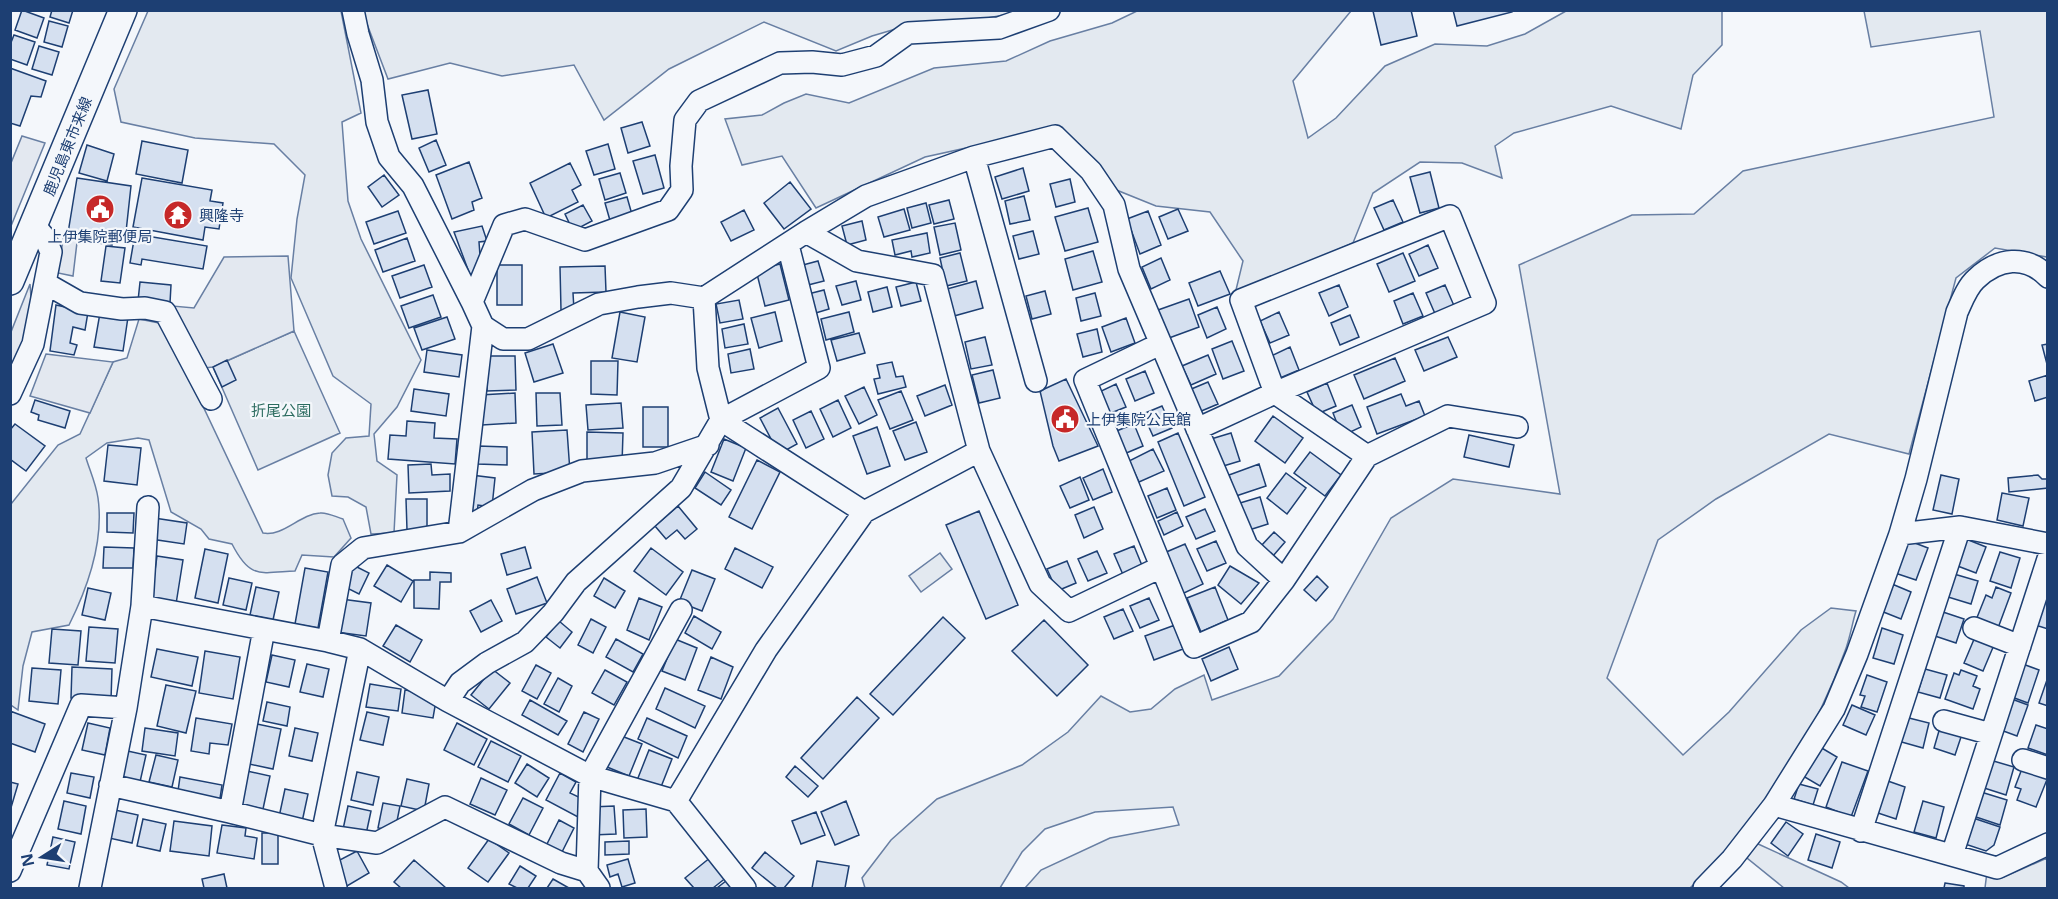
<svg xmlns="http://www.w3.org/2000/svg" width="2058" height="899" viewBox="0 0 2058 899" font-family="'Noto Sans','Noto Sans JP',sans-serif">
<style>
.green{fill:#e3e9f0;stroke:#687fa3;stroke-width:1.5}
.parking{fill:#e3e8f0;stroke:#687fa3;stroke-width:1.5}
.building{fill:#d5e0f0;stroke:#1d3f73;stroke-width:1.5}
.lines{fill:none;stroke-linecap:round;stroke-linejoin:round}
.minor-casing{stroke:#1d3f73;stroke-width:24}
.major-casing{stroke:#1d3f73;stroke-width:30}
.minor{stroke:#f4f7fb;stroke-width:21}
.major{stroke:#f4f7fb;stroke-width:27}
.labels{text-anchor:middle;dominant-baseline:central;stroke-width:4.5;stroke-linejoin:round;paint-order:stroke}
.street-label{font-size:15px;fill:#1d3f73;stroke:#f4f7fb}
.poi-label{font-size:15px;fill:#1d3f73;stroke:#f4f7fb;text-anchor:start}
.park-label{font-size:15px;fill:#2c6c60;stroke:#f4f7fb}
</style>
<rect width="100%" height="100%" fill="#f4f7fb"/>
<path class="green" d="M148,11H341L361,113L342,122L348,201L361,239L421,360L397,407L374,434L377,461L397,475L394,533L371,534L366,507L348,497L332,496L328,475L332,453L346,438L369,436L371,404L333,376L291,278L297,219L305,175L274,144L195,138L121,122L114,89Z
M362,11H1025L961,23H916L872,36L836,51L764,22L669,69L604,120L574,65L502,76L450,63L388,79Z
M1137,11H1351L1293,81L1308,138L1336,118L1385,66L1435,44L1487,46L1525,34L1566,11H1722V45L1693,75L1681,129L1611,106L1514,133L1495,146L1502,178L1462,163L1420,162L1373,193L1353,243L1235,294L1243,261L1210,212L1156,206L1114,189L1062,127L925,157L816,208L782,156L742,165L725,119L762,115L784,103L806,94L849,103L934,68L1006,61L1050,41L1112,23Z
M1864,11H2047V257L1995,248L1956,278L1909,454L1829,434L1716,499L1658,540L1607,678L1683,755L1729,712L1801,630L1831,608L1856,611C1852,624 1850,638 1845,651C1814,739 1757,824 1690,888H1025L1041,870L1110,838L1179,825L1173,807L1095,812L1045,829L1022,852L1000,888H865L862,878L891,840L937,799L1022,765L1068,732L1101,696L1130,712L1151,709L1175,689L1204,675L1212,700L1279,676L1333,619L1391,518L1453,479L1560,494L1519,265L1632,215L1694,214L1743,171L1994,117L1980,31L1871,47Z
M139,319L159,323L173,343L263,533C283,537 300,514 320,513C327,512 336,517 343,519L351,538L334,557L302,555L295,571C259,573 250,579 232,544L209,539L201,529L171,512L149,440L138,438L107,443L86,458C90,471 96,484 98,498C104,541 88,587 69,625L32,632L23,666L18,710L11,705V504L58,445L80,434L113,362L127,358Z
M294,331L340,433L258,470L213,367Z
M940,553L952,569L921,592L909,576Z
M1756,843L1841,882L1849,888H1784L1747,858Z
M2047,858V888H1985L1987,872L2004,877Z"/>
<path class="parking" d="M22,136L45,143L11,226V163Z
M64,233L78,234L73,276L58,273Z
M288,256L294,331L213,367L204,368L173,306L194,308L224,257Z
M30,284L32,310L18,359L11,375V332Z
M46,354L113,362L90,413L30,396Z"/>
<path class="building" d="M22,10L44,18L37,38L15,30Z
M52,10H73L69,23L50,17Z
M1377,10H1411L1417,36L1381,45L1373,11Z
M1453,10H1512V12L1457,26Z
M49,21L68,26L62,47L44,42Z
M14,35L35,42L27,65L10,59V45Z
M39,46L59,52L52,75L32,69Z
M10,68L46,81L41,97L31,96L20,126L10,123Z
M428,90L437,134L412,139L402,95Z
M642,122L650,146L628,153L621,128Z
M436,140L446,165L429,172L419,148Z
M142,141L188,150L182,183L136,174Z
M608,144L615,169L594,175L586,151Z
M87,145L114,154L107,181L79,173Z
M655,155L664,188L643,194L633,161Z
M469,162L482,198L472,202L474,210L452,219L436,175Z
M570,163L581,185L572,190L578,202L546,218L530,183Z
M1023,168L1029,191L1002,199L995,177Z
M1430,172L1439,208L1420,213L1410,177Z
M620,173L626,193L605,200L599,179Z
M384,175L399,195L382,207L368,187Z
M77,178L131,186L125,241L112,240V245L77,240L78,234L68,233Z
M142,178L212,190L210,201L223,203L219,229L205,227L203,240L133,227Z
M1070,179L1075,202L1056,207L1050,184Z
M790,182L811,209L784,229L764,203Z
M1024,196L1030,220L1010,224L1005,201Z
M627,197L633,218L611,224L605,203Z
M949,200L954,219L934,224L929,205Z
M1393,200L1403,222L1384,230L1374,208Z
M926,203L931,223L912,228L907,208Z
M583,205L592,221L573,231L565,214Z
M1088,208L1098,242L1065,251L1055,217Z
M904,209L910,230L884,237L878,217Z
M1178,209L1188,231L1168,239L1159,217Z
M744,210L754,230L731,241L721,222Z
M398,211L406,233L374,244L366,222Z
M1148,211L1161,245L1140,254L1127,219Z
M862,221L866,240L847,245L842,226Z
M955,223L961,250L940,255L934,227Z
M482,226L487,241L479,242L481,269L470,275L454,232Z
M1033,231L1039,254L1019,259L1013,236Z
M927,233L930,253L912,257L911,251L895,255L892,240Z
M135,234L207,246L203,269L142,259L141,265L130,263Z
M407,238L415,261L383,272L375,250Z
M1428,245L1438,268L1419,276L1409,254Z
M106,246L125,248L120,283L101,281Z
M1093,251L1102,282L1073,290L1065,259Z
M960,253L967,281L946,286L940,258Z
M1403,253L1415,281L1389,292L1377,264Z
M1161,258L1170,280L1151,289L1142,267Z
M818,261L824,281L804,286L799,266Z
M780,264L789,300L765,306L756,270Z
M424,265L432,287L400,298L392,276Z
M497,265H522V305H497Z
M605,266L606,292L573,293L574,310H561L560,267Z
M1220,271L1230,294L1198,306L1189,283Z
M856,281L861,300L842,305L836,286Z
M976,281L983,308L954,316L947,289Z
M140,282L171,285L170,303L138,301Z
M916,282L921,301L901,306L896,287Z
M1339,285L1348,307L1329,316L1319,293Z
M1445,285L1455,308L1436,316L1426,293Z
M887,287L892,307L873,312L868,292Z
M824,290L829,309L809,315L804,295Z
M1045,291L1051,314L1032,319L1026,296Z
M1095,293L1101,316L1081,321L1076,298Z
M1413,293L1423,316L1403,324L1394,301Z
M433,295L441,317L409,328L401,306Z
M1189,299L1199,327L1169,338L1158,310Z
M739,300L743,319L720,323L716,304Z
M56,305L88,312L85,330L73,327L70,343L77,345L74,355L50,351Z
M1217,307L1226,329L1207,338L1198,315Z
M620,312L645,317L637,362L612,358Z
M775,312L782,341L759,348L751,318Z
M849,312L854,332L826,340L821,319Z
M1279,312L1289,335L1270,343L1260,321Z
M100,313L128,317L123,351L94,347Z
M1350,315L1359,337L1340,345L1331,323Z
M447,317L455,339L422,350L414,328Z
M1126,318L1135,343L1111,352L1102,327Z
M744,324L748,344L725,348L722,329Z
M1097,329L1102,352L1083,357L1077,334Z
M859,333L865,353L837,361L831,340Z
M985,337L992,365L971,369L965,342Z
M1448,337L1457,357L1424,371L1415,350Z
M1232,341L1244,371L1223,379L1212,349Z
M553,344L563,373L534,382L525,353Z
M2048,344V368L2042,345Z
M1290,347L1299,370L1280,378L1271,356Z
M750,349L754,369L731,373L728,354Z
M427,350L462,355L459,377L424,372Z
M1208,355L1216,374L1191,385L1182,366Z
M487,356H515L516,390L487,391Z
M1395,358L1405,381L1364,399L1354,375Z
M227,360L236,380L222,387L213,367Z
M591,361H618L617,395L591,394Z
M892,362L896,377L903,376L906,387L878,394L874,379L880,378L877,365Z
M993,370L1000,398L979,403L972,375Z
M1145,371L1154,393L1135,401L1126,379Z
M2048,375V397L2035,401L2029,381Z
M1066,379L1098,446L1059,461L1053,446L1040,391Z
M1208,382L1218,404L1199,412L1189,390Z
M1327,383L1336,406L1317,414L1307,392Z
M1116,384L1126,407L1106,415L1097,393Z
M945,385L952,405L925,416L917,396Z
M864,387L877,415L859,424L845,396Z
M414,389L449,394L446,416L411,411Z
M901,391L913,420L890,429L878,400Z
M515,393L516,423L482,425L480,395Z
M536,393H560L562,425L537,426Z
M1401,394L1406,406L1419,401L1425,416L1377,434L1367,407Z
M35,400L70,411L65,428L38,420L39,415L31,412Z
M838,400L851,428L833,437L820,409Z
M621,403L623,428L588,430L586,405Z
M1352,405L1361,427L1342,436L1333,413Z
M1162,406L1172,428L1153,436L1143,414Z
M643,407H668V447H643Z
M778,408L797,444L779,454L760,418Z
M811,411L824,439L806,448L793,420Z
M1273,416L1303,438L1285,463L1255,441Z
M407,421L435,423L434,438L457,439L455,464L388,459L390,435L406,436Z
M916,422L927,452L905,460L893,431Z
M15,424L45,446L26,471L10,459V430Z
M1134,424L1143,446L1124,454L1114,432Z
M877,427L890,466L867,474L853,436Z
M567,430L570,472L534,474L532,432Z
M587,432L623,433L622,464L587,463Z
M1178,433L1205,497L1184,506L1158,442Z
M1231,433L1240,461L1220,467L1211,439Z
M1469,435L1514,445L1509,467L1464,457Z
M724,439L746,448L733,481L711,472Z
M108,445L141,448L137,485L104,481Z
M478,446L507,447V465L477,464Z
M1153,449L1164,471L1139,482L1129,461Z
M1310,452L1341,475L1325,496L1294,473Z
M757,460L780,472L752,529L729,517Z
M431,464L432,475L450,474V491L409,493L408,465Z
M1259,464L1266,486L1236,496L1229,475Z
M1103,469L1112,492L1093,500L1083,478Z
M705,472L731,490L721,505L695,488Z
M1286,473L1306,488L1287,514L1267,498Z
M471,475L495,478L492,507L478,505L477,515L466,513Z
M1941,475L1959,479L1952,514L1933,510Z
M2038,475L2042,479H2048V488L2009,492L2008,478Z
M1080,477L1089,500L1070,508L1060,486Z
M1167,488L1176,510L1157,518L1148,496Z
M2002,493L2029,498L2023,526L1997,520Z
M1260,497L1268,524L1249,530L1240,503Z
M406,499H427V530H407Z
M678,506L697,529L685,539L677,530L666,539L655,526Z
M1094,507L1103,529L1084,538L1075,515Z
M1205,509L1215,531L1196,539L1186,517Z
M979,511L1018,605L986,619L946,525Z
M1177,512L1183,526L1164,535L1158,521Z
M107,513H134L133,533L107,532Z
M154,518L187,523L184,544L151,539Z
M1274,532L1285,542L1273,556L1261,546Z
M1966,539L1986,547L1976,573L1955,565Z
M1907,540L1928,548L1916,580L1895,573Z
M1216,541L1226,563L1207,571L1197,549Z
M1185,544L1203,584L1182,594L1164,553Z
M1134,546L1143,568L1124,577L1114,554Z
M104,547L134,548L133,568H103Z
M525,547L531,568L507,575L501,554Z
M651,548L683,572L666,595L634,571Z
M735,548L773,567L762,588L725,569Z
M205,549L228,554L218,603L195,598Z
M1097,551L1107,573L1088,581L1078,559Z
M2000,552L2020,558L2011,588L1990,581Z
M157,556L183,560L176,604L151,600Z
M1067,561L1076,583L1057,591L1047,569Z
M353,565L369,573L359,594L343,586Z
M387,565L413,581L401,602L374,586Z
M1230,566L1259,583L1241,604L1218,585Z
M305,568L328,572L318,628L295,624Z
M692,570L715,579L702,611L679,602Z
M430,572L451,573V582H440L439,609L414,608V580H430Z
M1954,574L1978,581L1971,604L1948,597Z
M1317,576L1328,587L1316,601L1304,590Z
M537,577L547,603L516,614L507,589Z
M229,578L252,583L246,610L223,605Z
M604,578L625,591L615,608L594,596Z
M1892,584L1911,592L1901,619L1881,611Z
M256,587L279,592L273,620L250,615Z
M1215,587L1228,620L1201,632L1187,598Z
M1996,587L2011,593L1998,628L1976,620L1986,595L1992,598Z
M88,588L111,593L105,620L82,615Z
M2042,594L2048,596V629L2032,624Z
M639,598L662,607L649,640L627,630Z
M1149,598L1159,620L1140,628L1130,606Z
M341,599L371,603L366,636L336,632Z
M491,600L502,621L481,632L470,611Z
M1123,609L1133,631L1114,639L1104,617Z
M1940,611L1964,619L1956,643L1932,635Z
M694,616L721,632L712,649L685,633Z
M943,617L965,638L893,715L870,694Z
M591,619L606,627L593,653L578,645Z
M1044,620L1088,665L1057,696L1012,651Z
M559,621L572,632L560,648L546,637Z
M396,625L422,640L410,662L383,646Z
M1175,625L1183,649L1154,660L1145,636Z
M89,627L118,629L115,663L86,661Z
M1882,628L1903,635L1894,664L1873,658Z
M52,629L81,631L78,665L49,663Z
M1975,637L1994,645L1983,671L1964,663Z
M616,639L643,654L633,672L606,657Z
M675,639L697,648L685,680L662,671Z
M1229,647L1238,669L1211,681L1202,659Z
M157,649L198,657L192,686L151,677Z
M205,651L240,657L233,699L199,693Z
M272,655L295,660L289,687L266,682Z
M711,657L733,667L721,699L698,690Z
M2020,663L2039,670L2028,703L2009,696Z
M307,664L329,669L323,697L300,692Z
M536,665L551,673L537,699L522,691Z
M72,667L112,669L111,700L71,698Z
M32,668L61,670L58,704L29,701Z
M492,669L510,683L489,709L471,695Z
M1925,669L1947,675L1940,698L1918,692Z
M605,670L627,682L614,705L592,693Z
M1961,670L1977,676L1973,686L1980,689L1973,709L1945,699L1954,673L1959,675Z
M1867,675L1887,682L1877,712L1861,707L1865,696L1860,695Z
M2048,677V706L2039,703Z
M558,678L572,686L559,712L544,704Z
M370,684L401,689L398,711L366,707Z
M166,685L196,691L186,733L157,726Z
M665,688L705,706L695,728L656,709Z
M405,690L437,695L433,718L402,713Z
M857,697L879,718L823,779L801,758Z
M2009,698L2028,705L2017,736L1998,729Z
M530,700L567,721L558,735L522,715Z
M267,702L290,707L287,726L263,721Z
M1852,705L1875,715L1866,735L1843,725Z
M10,711L45,724L35,752L10,743Z
M367,712L389,717L383,745L360,740Z
M584,712L599,719L583,752L568,744Z
M1905,717L1929,723L1923,748L1898,741Z
M196,718L232,724L228,745L210,743L209,754L191,751Z
M647,718L687,736L678,758L638,739Z
M88,723L110,728L105,755L82,750Z
M457,723L487,739L474,765L444,750Z
M257,724L281,729L273,769L249,764Z
M1941,724L1963,731L1955,755L1934,748Z
M2036,725L2048,729V755L2028,748Z
M145,728L178,733L175,756L142,751Z
M295,728L318,733L312,761L289,756Z
M619,735L642,744L629,776L607,767Z
M491,741L521,756L508,782L478,767Z
M1820,747L1837,757L1820,786L1803,776Z
M123,750L146,755L140,782L117,778Z
M649,750L672,759L659,792L636,783Z
M156,755L178,760L172,787L149,782Z
M1990,760L2014,767L2006,795L1981,787Z
M1842,762L1868,771L1851,817L1826,807Z
M527,764L549,778L537,797L515,783Z
M795,766L818,786L808,797L786,777Z
M2023,766L2048,777L2036,807L2017,800L2021,789L2015,787Z
M247,771L270,776L263,809L240,804Z
M357,772L379,777L373,805L351,800Z
M71,773L94,777L90,798L67,793Z
M560,773L576,782L570,793L587,801L578,817L546,800Z
M180,777L222,785L219,805L177,798Z
M481,778L507,790L495,815L470,804Z
M407,779L429,784L424,811L401,806Z
M1885,780L1905,787L1896,819L1875,812Z
M10,782L18,784L10,811Z
M1799,784L1818,789L1813,805L1794,799Z
M285,789L308,794L302,822L279,817Z
M1981,792L2007,800L2000,825L1973,816Z
M523,798L543,808L529,835L509,824Z
M64,801L86,806L81,834L58,829Z
M846,801L859,835L835,845L821,812Z
M1923,801L1944,807L1936,838L1914,832Z
M383,803L400,806L395,831L378,828Z
M348,806L371,811L365,839L342,834Z
M614,806L616,834L592,835L591,807Z
M646,809L647,837L624,838L623,810Z
M115,810L138,815L132,843L109,838Z
M816,812L825,835L801,844L792,821Z
M1973,818L2000,827L1994,845L1986,851L1965,844Z
M143,819L166,824L160,851L137,846Z
M559,820L574,828L561,854L546,846Z
M174,821L212,826L209,856L170,851Z
M1786,822L1803,834L1788,856L1771,843Z
M222,825L246,828L245,836L257,838L254,859L217,853Z
M262,833H278V864H262Z
M1816,834L1840,842L1832,868L1808,860Z
M53,837L75,842L69,869L47,865Z
M489,839L509,853L488,882L468,868Z
M629,841V854L605,855V842Z
M357,851L369,873L347,886L334,863Z
M765,852L794,876L784,888H777L752,868Z
M711,857L727,877L713,888H694L685,878Z
M628,859L635,883L622,887L618,874L610,877L607,865Z
M414,860L446,888H401L394,882Z
M817,861L849,866L845,888H812Z
M520,866L536,876L528,888H517L509,884Z
M224,874L227,888H204L202,879Z
M553,879L569,888H547Z
M726,881L732,888H717Z
M1945,883L1964,886V888H1944Z"/>
<g class="lines">
<g class="minor-casing">
<path id="minor" d="M353,10L358,34L372,80L377,122L389,157L413,186L472,302L483,326L503,339H528L599,304L638,297L671,293L704,298
M974,157L1036,381
M806,232L857,261L933,275L979,451L1040,584L1069,611L1161,567
M45,283L80,303L122,309L145,308L165,312L211,399
M472,302L504,225L525,219L585,240L668,210L682,190L681,166L685,120L699,101L780,63L812,62L842,65L876,56L908,33L999,28L1049,10
M1160,344L1085,380L1194,647L1251,622L1284,580L1367,456L1448,416L1517,427
M10,394L33,344L51,252L45,238L35,226
M1197,429L1275,393L1485,303L1450,216L1241,300L1275,393L1367,456
M864,512L721,420L708,368L704,298L806,232L866,196L974,157L1055,136L1091,171L1114,205L1129,269L1247,546L1284,580
M459,532L483,326
M1900,534L1960,527L2048,544
M142,606L328,641L360,649L448,701L590,776L676,801L766,650L864,512L979,451
M1974,628L2020,646
M328,641L342,565L363,548L459,532L533,490L582,471L655,463L708,445
M448,701L460,683L487,663L525,642L553,613L576,582L681,488L721,420L819,368L788,245
M1944,721L1991,734
M2023,760L2048,768
M110,785L230,812L322,835L377,843L445,807L561,863L587,871
M676,801L745,888
M1774,805L1997,868L2048,844
M230,812L264,629
M1861,831L1960,527
M1952,855L2048,559
M10,871L81,705L126,708
M90,888L126,708L142,606L148,507
M336,888L322,835L360,649
M599,888L587,871L590,776L681,610
M1704,888L1732,859L1774,805L1834,709L1857,654L1900,534L1916,479L1957,312C1962,301 1967,287 1976,279C1998,258 2026,254 2048,277"/>
</g>
<g class="major-casing">
<path id="major" d="M10,281L123,10"/>
</g>
<use href="#minor" class="minor"/>
<use href="#major" class="major"/>
</g>
<defs>
<g id="civic-disc" transform="scale(1.5)"><circle r="9.5" fill="#c62828" stroke="#f4f7fb"/><path d="M-.6-6.5H3V-4.5H.6V-3L4-1V1h2V6H-6V1h2V-1L-.6-3ZM-1.2 2.5V6h2.4V2.5Z" fill="#fff"/></g>
<g id="temple-disc" transform="scale(1.5)"><circle r="9.5" fill="#c62828" stroke="#f4f7fb"/><path d="M0-6L5-2H3V0L6.5 2.5H4V6H1.5V3h-3V6H-4V2.5H-6.5L-3 0V-2H-5Z" fill="#fff"/></g>
</defs>
<g fill-rule="evenodd">
<use href="#civic-disc" x="100" y="209"/>
<use href="#temple-disc" x="178" y="215"/>
<use href="#civic-disc" x="1065" y="419"/>
</g>
<g class="labels">
<g class="street-label">
<text transform="translate(67 146) rotate(-68)">鹿児島東市来線</text>
</g>
<g class="poi-label">
<text x="199" y="215">興隆寺</text>
<text x="100" y="236" text-anchor="middle">上伊集院郵便局</text>
<text x="1086" y="419">上伊集院公民館</text>
</g>
<g class="park-label">
<text x="281" y="410">折尾公園</text>
</g>
</g>
<rect width="2058" height="899" fill="none" stroke="#1d3f73" stroke-width="24"/>
<g transform="translate(42 857) rotate(258)" stroke="#f4f7fb" stroke-width="4.5" paint-order="stroke">
<path d="M0-4.5L10 22L0 15L-10 22Z" fill="#1d3f73"/>
<text y="-9" font-size="16" font-weight="bold" text-anchor="middle" fill="#1d3f73">N</text>
</g>
</svg>
